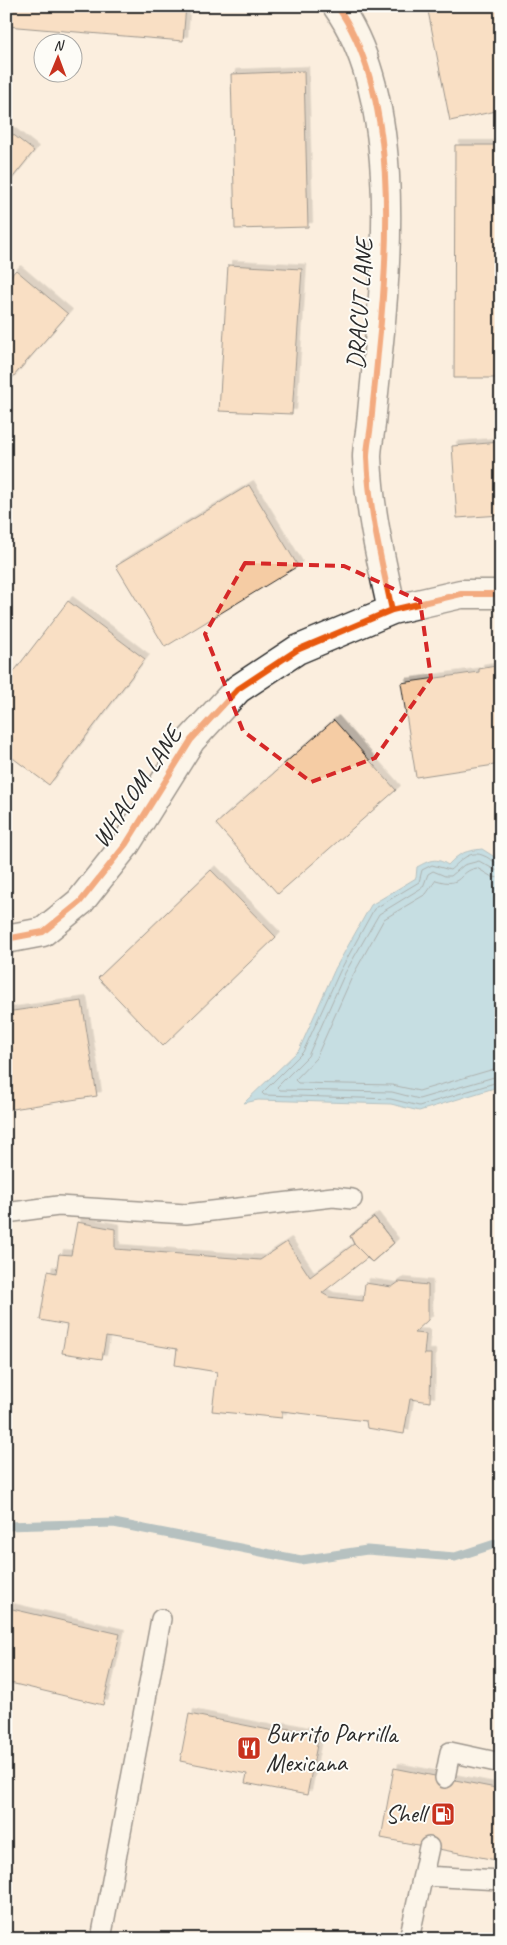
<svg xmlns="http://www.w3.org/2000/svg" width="507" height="1945" viewBox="0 0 507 1945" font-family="Caveat,sans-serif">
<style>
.water{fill:#86c9e7;stroke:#628a9c}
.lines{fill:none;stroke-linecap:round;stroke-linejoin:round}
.shore{stroke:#4f6a76;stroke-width:1}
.stream{stroke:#628a9c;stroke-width:9}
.building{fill:#f5cca4;stroke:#2b2b2b;filter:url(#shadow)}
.service-casing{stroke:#2b2b2b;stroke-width:22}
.minor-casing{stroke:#2b2b2b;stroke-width:31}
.service{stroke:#fdfcf7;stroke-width:19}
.minor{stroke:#fdfcf7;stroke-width:28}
.cycleway-casing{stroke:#fdfcf7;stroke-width:9}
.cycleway{stroke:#e8590c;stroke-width:6}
.marked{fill:none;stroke:#d62828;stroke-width:4;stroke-dasharray:10 6;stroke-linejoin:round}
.labels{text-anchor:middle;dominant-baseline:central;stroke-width:4;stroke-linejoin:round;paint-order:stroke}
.street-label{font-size:25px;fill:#2b2b2b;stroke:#fdfcf7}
.poi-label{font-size:25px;fill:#2b2b2b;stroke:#fdfcf7;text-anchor:start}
</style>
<defs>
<filter id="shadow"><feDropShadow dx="4.5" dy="-4.5" stdDeviation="0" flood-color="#0004"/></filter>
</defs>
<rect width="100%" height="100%" fill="#fbeede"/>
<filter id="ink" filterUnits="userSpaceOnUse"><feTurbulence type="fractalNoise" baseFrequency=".02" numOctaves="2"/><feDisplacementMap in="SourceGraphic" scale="10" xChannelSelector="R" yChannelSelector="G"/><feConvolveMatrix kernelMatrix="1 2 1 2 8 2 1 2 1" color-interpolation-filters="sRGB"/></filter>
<g filter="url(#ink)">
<path class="water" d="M482,849L501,861V1086L419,1111L391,1104L258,1100L244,1103L299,1050L335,969L371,905L416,878L417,867C430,860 436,857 448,865C460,852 466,851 482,849Z"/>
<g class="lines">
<path class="shore" d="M501,864C493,863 489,857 482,855C468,850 459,863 450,870L432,865L422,870L419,882L374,909L340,971L303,1052L262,1093L264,1095L391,1099L419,1106L501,1081
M501,871L495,870L479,861L464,865L451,876H445L433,871L428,874L423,887L379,914L345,973L308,1056L277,1087L280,1090L392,1092L419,1099L501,1075
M501,878L492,877L477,868C457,871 464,889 436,880L426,894L384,919L352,977L316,1058L295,1080L298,1083L392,1085L419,1091L501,1067"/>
<path class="stream" d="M6,1526L114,1523L301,1560L367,1550L455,1557L501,1542"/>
</g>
<path class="building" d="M6,6H186L183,41L6,26Z
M427,6H497L501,25V110L450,121Z
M304,71L308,227L235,229L231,74Z
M6,129L34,151L6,186Z
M455,145H501V378H454Z
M228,265L302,269L292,414L219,411Z
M16,270L68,314L6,385V281Z
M501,442V515L457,518L452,446Z
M249,485L298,566L165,647L116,566Z
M68,601L145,659L49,785L6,753V682Z
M501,665V764L416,777L401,683L479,672V669Z
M334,720L396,790L278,894L216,824Z
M211,870L276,937L163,1046L98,978Z
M82,1001L97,1096L6,1110V1012Z
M374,1217L394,1243L372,1262L367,1258L322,1293L329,1297L363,1301L365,1283L392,1287L399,1282L428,1285V1320L414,1333L426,1334L424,1354H431L430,1402L410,1399L404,1434L367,1428L366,1421L282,1411V1418L212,1411L217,1372L175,1365L177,1349L106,1337L102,1359L62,1353L67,1325L40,1320L48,1271L56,1273L59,1254L71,1255L77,1222L115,1229V1249L260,1260L287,1242L310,1277L354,1244L350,1236Z
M374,1217L394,1243L372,1262L354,1244L350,1236Z
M8,1608L120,1634L103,1705L6,1682V1616Z
M189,1714L279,1732L280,1727L319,1735L307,1795L245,1783L247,1774L180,1761Z
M394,1768L501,1789V1861L381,1838Z"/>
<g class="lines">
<g class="service-casing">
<path id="service" d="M6,1213L58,1206L186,1214L333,1197L352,1199
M445,1778L450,1752L501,1763
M423,1876L501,1880
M101,1939L161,1619
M409,1939L429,1847"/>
</g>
<g class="minor-casing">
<path id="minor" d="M337,6C399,94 389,249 378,352C376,376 373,400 371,424C370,435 367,446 367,457C369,509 381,560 392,610
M6,939L43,932L80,902L126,844L191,740L238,689L297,650L392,610L461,594H501"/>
</g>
<use href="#service" class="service"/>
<use href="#minor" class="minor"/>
<g class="cycleway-casing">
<path id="cycleway" d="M337,6C399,94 389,249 378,352C376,376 373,400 371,424C370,435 367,446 367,457C369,509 381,560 392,610
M6,939L43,932L80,902L126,844L191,740L238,689L297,650L392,610L461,594H501"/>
</g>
<use href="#cycleway" class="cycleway"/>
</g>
</g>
<path d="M0 0H507V1945H0ZM245,563L344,566L420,601L431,678L375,758L311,782L243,731L205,634Z" fill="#fbeede" fill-opacity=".55" fill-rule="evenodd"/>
<path class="marked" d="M245,563L344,566L420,601L431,678L375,758L311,782L243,731L205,634Z"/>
<defs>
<g id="restaurant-square" transform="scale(1.25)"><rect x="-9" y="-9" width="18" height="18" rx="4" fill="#c8321e" stroke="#fdfcf7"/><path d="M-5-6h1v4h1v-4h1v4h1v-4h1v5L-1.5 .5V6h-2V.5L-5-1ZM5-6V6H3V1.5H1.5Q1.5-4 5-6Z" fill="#fff"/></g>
<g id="fuel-square" transform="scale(1.25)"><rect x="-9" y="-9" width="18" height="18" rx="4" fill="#c8321e" stroke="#fdfcf7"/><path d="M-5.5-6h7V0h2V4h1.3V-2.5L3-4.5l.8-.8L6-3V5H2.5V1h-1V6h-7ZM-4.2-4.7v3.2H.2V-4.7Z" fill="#fff"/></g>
</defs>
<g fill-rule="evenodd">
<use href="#restaurant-square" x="249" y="1748"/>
<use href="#fuel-square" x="443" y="1814"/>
</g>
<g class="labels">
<g class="street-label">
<text transform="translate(360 304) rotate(-86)">DRACUT LANE</text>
<text transform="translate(137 787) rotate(-56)">WHALOM LANE</text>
</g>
<g class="poi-label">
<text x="266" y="1734">Burrito Parrilla<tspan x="266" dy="29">Mexicana</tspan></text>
<text x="426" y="1814" text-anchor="end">Shell</text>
</g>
</g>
<rect width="507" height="1945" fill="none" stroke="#fdfcf7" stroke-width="25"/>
<rect x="12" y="12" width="482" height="1920" fill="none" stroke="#2b2b2b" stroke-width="2" filter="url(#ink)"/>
<g transform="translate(58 58) rotate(1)"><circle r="24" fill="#fdfcf7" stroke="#a9a8a5"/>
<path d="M0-4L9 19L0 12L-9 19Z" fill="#c8321e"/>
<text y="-8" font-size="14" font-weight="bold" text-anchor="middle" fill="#2b2b2b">N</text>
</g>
</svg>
